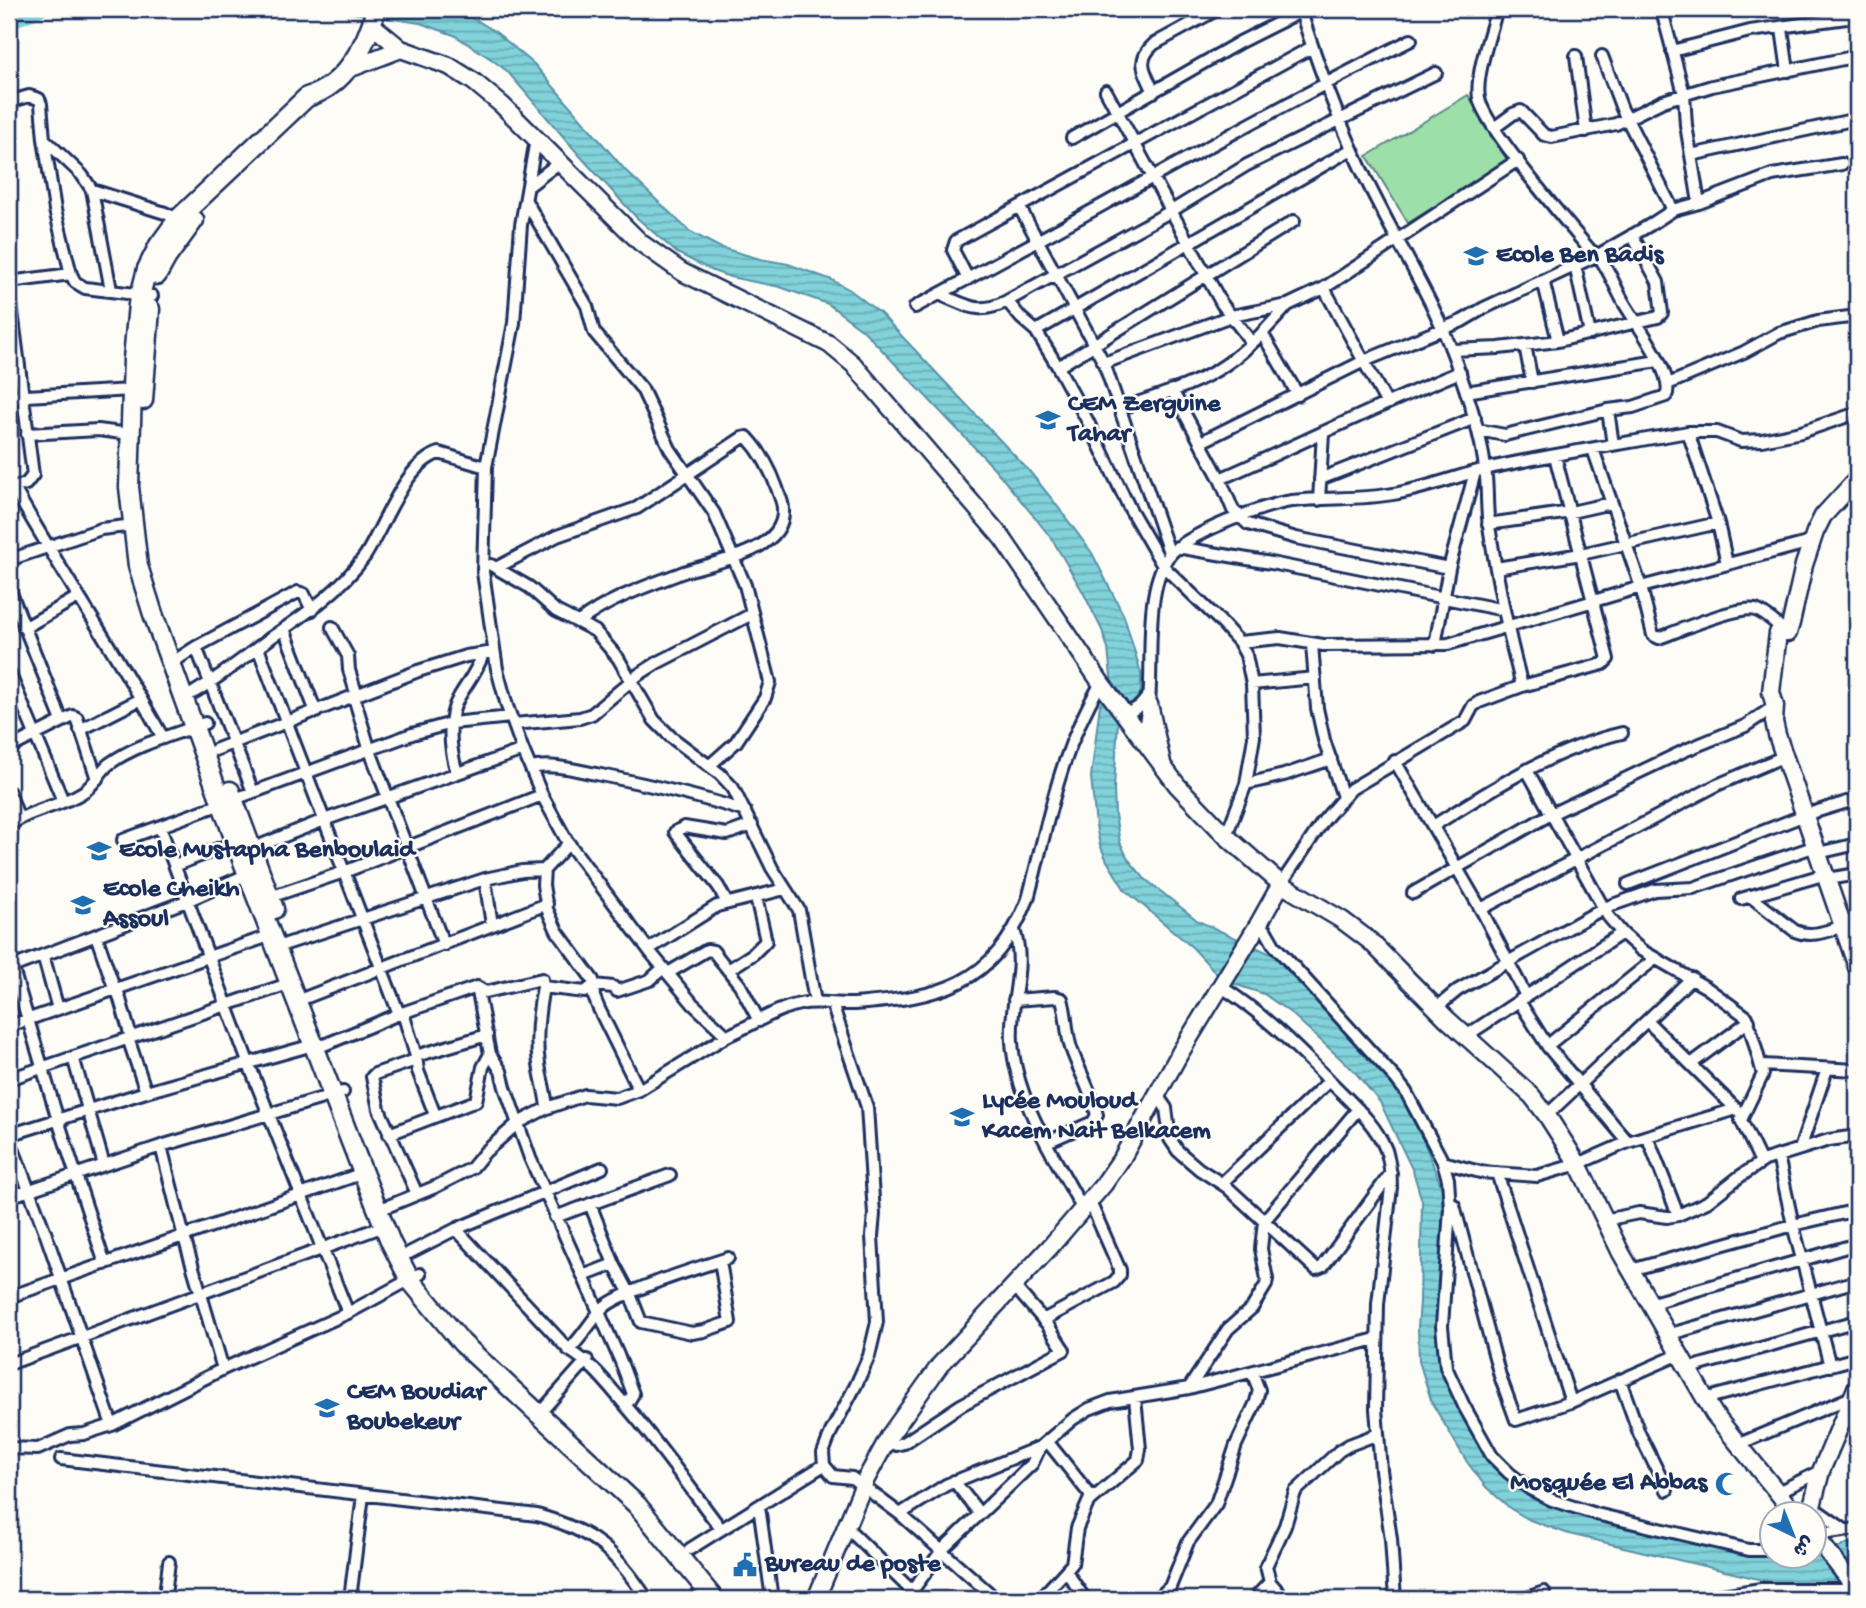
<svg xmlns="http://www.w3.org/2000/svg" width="1866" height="1608" viewBox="0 0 1866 1608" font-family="'Gochi Hand','Playpen Sans Arabic',sans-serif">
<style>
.green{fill:#9ddfa9;stroke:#5c8784;stroke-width:2}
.water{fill:url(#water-rules);stroke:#5891a8;stroke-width:2}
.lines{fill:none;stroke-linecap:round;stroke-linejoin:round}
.river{stroke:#81d2da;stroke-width:16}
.street-casing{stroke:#1b2f5e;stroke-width:16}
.secondary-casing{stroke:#1b2f5e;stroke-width:21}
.primary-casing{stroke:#1b2f5e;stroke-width:23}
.street{stroke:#fdfcf7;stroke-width:10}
.secondary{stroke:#fdfcf7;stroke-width:16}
.primary{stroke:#fdfcf7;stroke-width:18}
.labels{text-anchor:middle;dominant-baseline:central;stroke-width:5;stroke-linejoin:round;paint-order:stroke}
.poi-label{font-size:26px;font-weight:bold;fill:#1b2f5e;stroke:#fdfcf7;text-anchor:start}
</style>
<defs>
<pattern id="water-rules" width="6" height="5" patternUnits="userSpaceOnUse" patternTransform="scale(1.75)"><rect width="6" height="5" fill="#81d2da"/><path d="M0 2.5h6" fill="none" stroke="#69abb4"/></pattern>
</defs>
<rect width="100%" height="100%" fill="#fdfcf7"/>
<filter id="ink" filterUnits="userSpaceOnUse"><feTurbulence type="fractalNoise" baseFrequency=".0143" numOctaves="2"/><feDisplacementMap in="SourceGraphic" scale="14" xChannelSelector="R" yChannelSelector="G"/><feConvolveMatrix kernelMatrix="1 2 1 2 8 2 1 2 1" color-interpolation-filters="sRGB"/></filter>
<g filter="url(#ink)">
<path class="green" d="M1468,95L1508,161L1408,223L1367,156Z"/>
<path class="water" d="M325,9H450L478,21L497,33L534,64L625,170L689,231L719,247L760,259L788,264L832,280L850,290L880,313L1030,472L1052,499L1092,553L1124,616L1141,673V691L1137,699L1127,705L1118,720L1114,788L1115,815L1120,842L1128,859L1144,878L1198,921L1282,959L1397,1087L1424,1142L1442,1188L1444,1261L1437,1347L1442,1368L1451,1391L1483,1451L1495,1466L1516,1486L1555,1508L1622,1527L1750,1556H1814V1550L1841,1547L1857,1538V1572L1835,1579L1830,1585L1788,1586L1569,1534L1530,1520L1511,1509L1486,1487L1467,1462L1432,1403L1419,1361L1418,1327L1420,1302L1422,1201L1413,1171L1380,1102L1355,1072L1292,1014L1264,994L1234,984L1216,973L1193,948L1125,890L1107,861L1100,845L1096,826L1091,777L1100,704L1112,686L1108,649L1102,630L1083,592L1052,539L1036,519L994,468L863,330L828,304L780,287L730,277L713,271L677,253L636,217L580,156L507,71L491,59L454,35L420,23Z"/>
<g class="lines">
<path class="river" d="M9,21L39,9"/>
<g class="street-casing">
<path id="street" d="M1497,9C1491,31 1475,76 1479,98C1483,125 1568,224 1590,250L1598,255
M1662,11L1684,94L1686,125L1699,203
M1782,29L1788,71
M1672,51L1750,31L1854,17
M1576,56L1586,131
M1602,56L1622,109L1673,210
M1106,91L1206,275L1222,304L1252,343
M1154,92C1145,72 1135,61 1154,44L1218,9
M9,102L29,96L39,99L41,104L44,139L82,175L92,190L165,213L178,219
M1494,128L1513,114L1521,111L1544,135L1552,137L1616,124L1663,101L1712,86L1848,58L1857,54
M1072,138L1240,42L1306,9
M44,139L55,210L71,274
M536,139L521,225L514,323L486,467L483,572L497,669L507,706L523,750L542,795L567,841L651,953L693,1004L727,1036C751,1026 775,1009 800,1004C818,1000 836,1005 854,1004C940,997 993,987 1028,899C1049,820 1058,755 1101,683
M1691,155L1857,119
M530,185L560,162
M92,190L111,290
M526,201L587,306L594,332L642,389L670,449L714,513L745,585L770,682L765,698L736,742L709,766
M1020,208L1104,363L1170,555
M1575,265L1590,334
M968,279L953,250L956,241L1312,47
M1543,280L1558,341
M9,282L71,274L75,282L85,288L152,296
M9,288L33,475L26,484L9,489
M1324,288L1386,402
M939,294C967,305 978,316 1007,301L1021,318L1036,331L1058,367L1087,420L1130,509L1163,566L1220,621L1239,642L1246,655L1252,684L1254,737L1246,784L1226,836
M1007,301L1173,210L1247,165L1436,73
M915,307C1081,219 1243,124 1411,40
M1036,331L1352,149
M1262,333L1298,395
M1525,345L1532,382
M1452,350L1499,348L1558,341L1658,317L1662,313L1658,282L1632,235
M1104,363L1231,316L1288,305L1324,288L1518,160
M1058,367L1294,221
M1668,384L1744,352L1779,333L1818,321L1857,316
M1172,390L1220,479L1233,510L1248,524L1296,538L1449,568
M1466,392L1658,361
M9,397L132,390
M1120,409C1155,396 1195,386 1225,365C1250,348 1269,326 1288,305
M1608,410L1613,445
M1478,430L1505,435L1608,410L1633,407L1666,396C1676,376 1635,322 1624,303C1615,287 1609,270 1598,255L1650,225L1673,210L1699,203L1772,175L1842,164
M1688,432L1718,523L1727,564
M27,434L98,430L130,434
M1201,442L1364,361L1462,321L1484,308L1598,255
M1593,449L1641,587L1653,635L1659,638C1678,631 1738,605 1756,610C1767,614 1778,626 1788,633
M1220,479C1300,444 1379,405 1460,372
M1320,479L1475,418
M14,488C61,573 117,653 163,738
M1319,500L1323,433
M1488,524L1571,512L1611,503
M1177,547L1271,563L1504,610
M9,560L101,529L126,526L136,530
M491,565L529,587L556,611L595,631L618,658L654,720L671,737L720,774L733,788L772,868L799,910L815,1002
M496,568L557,536L637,508L742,438L747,437C760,451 771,471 777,488C779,495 783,502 783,509C786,553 711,562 681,573C647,586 608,599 579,622
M1496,568L1581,554L1718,523
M9,588L62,721
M332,627L348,656L349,670L357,696
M24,628L78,597
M284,629L316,712
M1239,642L1280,638L1323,645L1448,644L1641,587L1811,542
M1312,644L1317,708L1324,740L1343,797
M1435,645L1449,568L1475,472
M258,648L399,1014
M179,658L196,647
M9,672L63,801
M1252,684L1315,678
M1522,686L1603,664L1608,659L1555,456
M193,693C222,676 246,656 272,637C307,613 340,591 365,556C384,527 404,464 439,453L486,467
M354,697L369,748L444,945
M1125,715L1140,706L1149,695
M514,724L580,718L592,714L638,675L657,663L752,614
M80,730L141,699
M1141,739C1144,727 1147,715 1149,703C1153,661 1144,592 1168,557C1184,535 1265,504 1292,501C1326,497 1360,500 1393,494C1424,489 1454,477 1485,469C1552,454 1621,444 1688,432H1717L1741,441L1762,440L1801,432L1857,413
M9,748L73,716L77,718L97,779
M215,750L418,671L466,656L494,652
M1395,761L1483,913L1526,996
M531,768C552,763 575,770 596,774C646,784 696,795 745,811
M1527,770L1608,916L1622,933L1641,950L1707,988L1747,1017L1763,1074L1741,1120L1761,1162
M457,773C450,750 446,719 459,697C468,682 477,671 483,654
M1246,784L1284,775L1331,759
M9,792L19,819
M253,792L196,647L298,592L304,594L312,610
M9,826C30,809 60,807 83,792C95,785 99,772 109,764C136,744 174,735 205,723
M1433,826C1492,789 1553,749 1622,733
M160,827L248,1062L348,1313
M123,840L412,734L452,723L511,717
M569,843L544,870L543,885L547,909L557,931L593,980L594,997L599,1009L639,1090
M249,850L324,820L523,750
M1818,853L1857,844
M176,865L236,842
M485,879L492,925
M1827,879L1857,874
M1281,884L1324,820L1351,789L1465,721L1473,706L1479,702L1522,686C1508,633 1497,580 1489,526C1486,507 1488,487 1485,468C1481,435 1470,402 1459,371C1440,313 1409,263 1381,209C1347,145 1322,78 1300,9
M1628,884L1805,815L1857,799
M1413,893L1551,814L1686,750L1745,726L1775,706
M1750,896L1795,931C1812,938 1827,931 1844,926
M270,897L344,872L542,795
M1741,899L1826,874
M727,903L718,886L675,832L684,827L727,834L752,825
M1481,909L1717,785L1785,756
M1843,923L1857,920
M1258,925L1266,931L1274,945L1396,1079L1406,1092L1443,1162L1448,1179L1450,1208L1442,1326L1446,1367L1464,1406L1492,1456L1509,1473L1530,1489L1552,1500L1596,1514L1749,1550H1772
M1014,930C1027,968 1009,1001 1012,1042C1016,1102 1056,1158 1083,1210
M96,935L115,990
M286,944L485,879L522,871L544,870
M649,949L717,906L785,889
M43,955L58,1009
M9,956L58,1120L105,1264
M12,967L189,900L248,874
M728,970L753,954L766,941L756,897
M668,973L707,950L713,951L740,985L759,1021
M1220,986C1263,1013 1293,1044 1329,1080C1349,1101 1375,1122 1386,1150C1390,1162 1391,1175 1391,1187L1378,1304L1376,1409L1381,1470L1391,1539L1395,1599
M477,987L490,1054L501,1071L505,1087L530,1158L583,1276
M543,987C538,1013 535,1038 539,1064C541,1079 546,1093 547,1108
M117,989L131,1037
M307,997L547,904
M1014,1000L1055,997L1062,999C1067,1015 1066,1033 1071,1048C1079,1071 1091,1091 1097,1115L1093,1122L1047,1142
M1519,1001L1548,1047L1628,1142
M832,1004L867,1107L874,1214L872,1236L877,1322L869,1356L856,1385L831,1432L823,1453L824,1465L833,1476L852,1478L900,1514L946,1485L1040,1447L1073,1419L1089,1409L1110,1401L1189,1388L1376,1339
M1436,1008L1458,990L1604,908L1655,890L1693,888L1816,846
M403,1013L416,1056L418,1071L435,1115
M1647,1021L1740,1113
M9,1026L272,935
M1466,1036L1622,933
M128,1038L146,1092
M1548,1045L1656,958
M416,1056L487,1035
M73,1057L104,1165
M416,1060L375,1074L372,1077L379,1109L417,1194
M1691,1064L1749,1021
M1762,1065L1857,1070
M9,1079L291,983
M1157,1095L1166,1108L1170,1139L1178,1151L1199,1169L1227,1187L1316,1269L1323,1266L1391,1173
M1547,1115L1692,978
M389,1134L476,1101L483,1067L490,1054
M9,1135L146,1092L313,1045H324L399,1014L477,987L486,992L542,979L543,987L585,992L594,985L613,987L617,991L650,980L663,968
M1647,1136L1678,1215
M9,1138L45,1232L112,1425
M161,1146L184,1237L223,1369
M1800,1149L1827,1069
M1778,1156L1793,1225L1830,1366
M1443,1162L1480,1172L1537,1176L1578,1164L1628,1142L1736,1109
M1497,1173L1571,1402
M1222,1183L1329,1081
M9,1197L161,1146L343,1092
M590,1204L614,1264
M1454,1205L1500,1376L1516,1420L1571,1402L1678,1355
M386,1207L435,1187L472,1168L485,1152L518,1123L547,1108L585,1095L617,1098L639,1090L727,1036
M555,1217L670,1175
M1604,1220L1639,1213L1667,1217L1678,1215L1707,1202L1739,1177L1765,1160L1829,1140L1857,1136
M456,1229L569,1350C594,1365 607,1384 626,1406C660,1445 690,1488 721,1529
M409,1253L456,1229L602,1168
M1631,1270L1793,1225L1857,1210
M9,1297L366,1172
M1649,1304L1857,1244
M1043,1320L1114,1282L1120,1275V1270L1090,1202
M1667,1335L1857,1281
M569,1350C582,1337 591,1321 603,1308C621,1291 701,1267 728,1258
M9,1364L384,1226
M1686,1369L1857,1321
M1620,1380L1639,1433L1667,1490
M1189,1388L1228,1329L1252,1308L1266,1285L1267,1279L1261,1249L1264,1221L1358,1109
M1704,1399L1857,1358
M626,1406L633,1394L621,1362L583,1276L614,1264L630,1294L641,1322L692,1333L704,1331L730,1322L720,1261
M539,1414L587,1360
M887,1441L896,1445L904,1443L961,1405L1064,1350L1047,1324L1014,1286
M1739,1444L1854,1396
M9,1448L38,1449L70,1435L84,1434L112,1425L223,1369L348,1313L420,1274
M61,1459L537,1515C594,1531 615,1551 647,1599
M954,1481L980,1514
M1778,1492L1821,1471
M1090,1501L1138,1460L1140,1449L1135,1398
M759,1506L772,1599
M1811,1506L1845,1530
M900,1514L996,1599
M845,1526L912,1591L943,1549L1032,1464L1040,1447
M1814,1535L1857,1529
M690,1549L824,1465
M1066,1571L1085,1599
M167,1599L165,1595L169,1562
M350,1599L363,1495
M1040,1599L1072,1564L1077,1528L1091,1496L1047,1441
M1157,1599L1170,1587L1188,1542L1216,1504L1236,1445L1256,1402L1259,1390L1252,1372
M1254,1599L1270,1582
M1285,1599L1270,1582L1266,1566L1285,1526L1295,1492L1339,1451L1349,1445L1378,1434
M1523,1599L1544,1592
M1696,1599L1761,1589H1856"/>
</g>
<g class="secondary-casing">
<path id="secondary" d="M372,25L401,49L449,66L473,81L502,105L641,243L682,272L829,344L853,364L1003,539L1101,683L1177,785L1226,836L1281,884L1342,920L1370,941L1447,1019L1532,1096L1548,1117L1578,1164L1621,1253L1714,1414L1795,1514
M346,70L401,49
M1857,479L1823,516L1815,532L1804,565L1791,623L1788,633H1778L1771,692L1775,706L1774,722L1777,735L1857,967
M1149,704L1162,763
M1810,1514L1821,1471L1857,1386
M1814,1534L1857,1590
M816,1599L866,1479L890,1435L940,1365L1050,1247L1104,1184L1122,1158L1180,1053L1258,925L1281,884"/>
</g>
<g class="primary-casing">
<path id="primary" d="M376,9C367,45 345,86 307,97L178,219L159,245L147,269L138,304L133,359L129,487L138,566L153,614L240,854L363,1173L391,1243L410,1280L462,1343L637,1505L714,1599
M157,275L167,257L194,220
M143,400L150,309
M230,791L274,909"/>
</g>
<use href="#street" class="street"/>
<use href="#secondary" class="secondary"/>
<use href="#primary" class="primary"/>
</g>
</g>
<defs>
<g id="school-bare" transform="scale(1.89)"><path d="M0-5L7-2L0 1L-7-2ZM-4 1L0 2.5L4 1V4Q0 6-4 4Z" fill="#1f6fb2" stroke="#fdfcf7" stroke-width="2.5" paint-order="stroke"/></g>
<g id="mosque-bare" transform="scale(1.89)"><path d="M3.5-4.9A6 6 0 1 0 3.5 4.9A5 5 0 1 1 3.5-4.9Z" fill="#1f6fb2" stroke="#fdfcf7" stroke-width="2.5" paint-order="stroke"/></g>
<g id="civic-bare" transform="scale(1.89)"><path d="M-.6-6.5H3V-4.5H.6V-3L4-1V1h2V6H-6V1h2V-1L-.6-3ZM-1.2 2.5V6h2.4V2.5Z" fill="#1f6fb2" stroke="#fdfcf7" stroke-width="2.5" paint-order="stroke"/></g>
</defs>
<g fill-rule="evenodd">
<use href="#school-bare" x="1476" y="256"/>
<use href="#school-bare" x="1048" y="420"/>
<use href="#school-bare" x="99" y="851"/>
<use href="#school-bare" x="83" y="905"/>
<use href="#school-bare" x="962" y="1117"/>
<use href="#school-bare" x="327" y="1408"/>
<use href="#mosque-bare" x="1727" y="1484"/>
<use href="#civic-bare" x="745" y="1565"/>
</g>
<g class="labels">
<g class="poi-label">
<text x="1496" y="256">Ecole Ben Badis</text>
<text x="1068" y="405">CEM Zerguine<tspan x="1068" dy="30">Tahar</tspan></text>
<text x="119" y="851">Ecole Mustapha Benboulaid</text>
<text x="103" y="890">Ecole Cheikh<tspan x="103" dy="30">Assoul</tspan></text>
<text x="982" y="1102">Lycée Mouloud<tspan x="982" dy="30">Kacem Nait Belkacem</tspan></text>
<text x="347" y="1393">CEM Boudiar<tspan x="347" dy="30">Boubekeur</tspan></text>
<text x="1707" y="1484" text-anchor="end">Mosquée El Abbas</text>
<text x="765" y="1565">Bureau de poste</text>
</g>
</g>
<rect width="1866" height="1608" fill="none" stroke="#fdfcf7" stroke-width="35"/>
<rect x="18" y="18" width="1831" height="1573" fill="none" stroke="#1b2f5e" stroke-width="2.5" filter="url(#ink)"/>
<g transform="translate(1793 1535) rotate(137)"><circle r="33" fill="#fdfcf7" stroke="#a3aaba" stroke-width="2"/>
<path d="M0-5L12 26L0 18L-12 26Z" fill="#1f6fb2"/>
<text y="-10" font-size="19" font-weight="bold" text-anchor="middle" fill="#1b2f5e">ش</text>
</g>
</svg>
